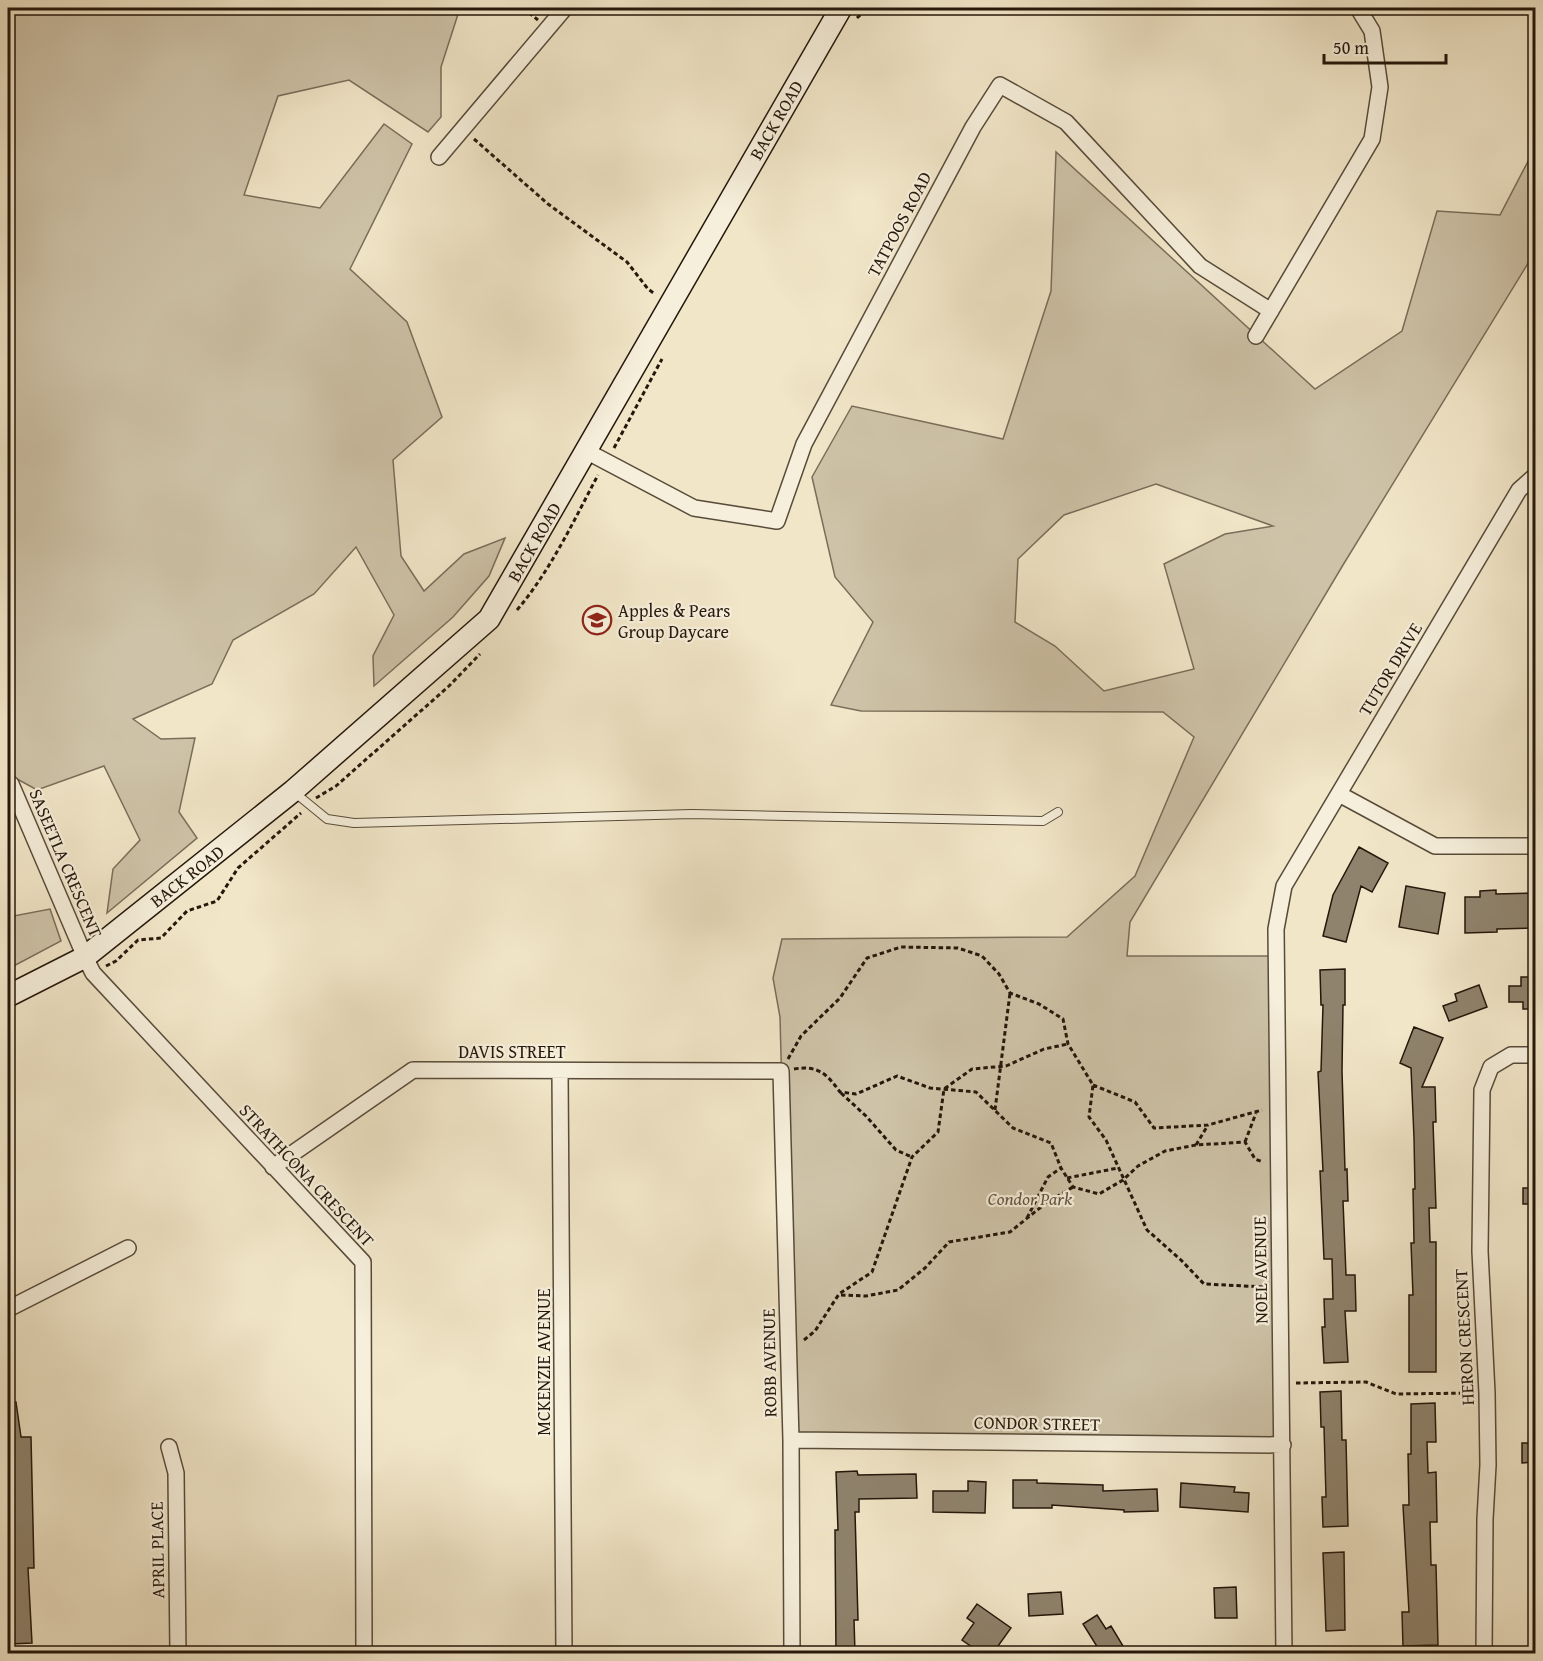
<svg xmlns="http://www.w3.org/2000/svg" width="1543" height="1661" viewBox="0 0 1543 1661" font-family="'Gentium Book Plus',serif">
<style>
.green{fill:#cec3a8;stroke:#7a6d5a;stroke-width:1.5;fill-rule:evenodd}
.building{fill:#8f836d;stroke:#25170b;stroke-width:1.5}
.lines{fill:none;stroke-linecap:round;stroke-linejoin:round}
.lane-casing{stroke:#584b3a;stroke-width:10}
.street-casing{stroke:#584b3a;stroke-width:18}
.secondary-casing{stroke:#25170b;stroke-width:24}
.path{stroke:#25170b;stroke-width:3;stroke-dasharray:4.5 3;stroke-linecap:butt}
.lane{stroke:#f6efdb;stroke-width:8}
.street{stroke:#f6efdb;stroke-width:15}
.secondary{stroke:#f6efdb;stroke-width:21}
.labels{text-anchor:middle;dominant-baseline:central;stroke-width:4.5;stroke-linejoin:round;paint-order:stroke}
.street-label{font-size:18px;fill:#25170b;stroke:#f6efdb}
.poi-label{font-size:18px;fill:#25170b;stroke:#f6efdb;text-anchor:start}
.park-label{font-size:18px;font-style:italic;fill:#605342;stroke:#f6efdb}
</style>
<rect width="100%" height="100%" fill="#f1e6c8"/>
<filter id="stains"><feTurbulence type="fractalNoise" baseFrequency=".00333" numOctaves="4"/><feColorMatrix values="0 0 0 0 .2 0 0 0 0 .09 0 0 0 0 .02 0 0 0 .5 -.17"/></filter>
<radialGradient id="worn" r=".72"><stop offset=".6" stop-color="#630" stop-opacity="0"/><stop offset="1" stop-color="#630" stop-opacity=".3"/></radialGradient>
<path class="green" d="M8,8H460L441,67V117L428,132L349,80L278,96L244,195L320,208L384,124L412,144L350,269L407,322L442,417L393,460L401,556L424,591L464,554L505,538L489,576L453,617L374,686L373,656L394,615L356,547L314,594L233,640L212,684L133,719L161,739L195,738L179,812L197,838L107,913L113,869L140,840L104,766L37,790L8,774Z
M1535,148V252L1343,565L1130,922L1127,956H1277L1283,1445L791,1440L780,1017L773,978L782,939L1067,937L1135,876L1194,737L1163,712L861,711L831,705L873,622L835,577L812,477L852,406L1003,439L1051,291L1056,152L1315,389L1402,331L1437,211L1500,215ZM1156,484L1273,526L1225,534L1164,564L1194,669L1104,691L1055,646L1015,622L1018,559L1064,515Z
M50,909L61,941L8,969V917Z"/>
<path class="building" d="M1359,847L1388,863L1372,892L1361,886L1346,942L1323,936L1333,895Z
M1406,886L1445,893L1438,934L1399,927Z
M1496,890V894L1536,893V928L1497,929V932L1465,933V897H1480V891Z
M1345,969V1005H1343L1342,1071L1345,1170L1347,1169L1348,1201H1343L1346,1275H1355L1356,1311H1345L1348,1362L1324,1363L1322,1327H1325L1324,1299H1333L1332,1259H1324L1320,1171H1323L1318,1072L1321,1071L1323,1005H1321L1320,970Z
M1521,977H1536V1009H1523V1002H1509V986H1521Z
M1479,985L1487,1007L1449,1021L1443,1006L1457,1001L1455,994Z
M1414,1027L1443,1038L1422,1087H1435L1436,1122H1433L1436,1208H1429L1430,1242H1436V1372H1409V1295H1413L1411,1243H1414L1413,1189H1415L1414,1138L1411,1068L1400,1063Z
M1523,1188H1536V1204H1523Z
M1341,1391L1342,1440H1346L1348,1526L1323,1527L1322,1497H1326L1324,1427H1321L1320,1392Z
M16,1402L21,1437H31L34,1568H28L32,1643L10,1644L8,1585L12,1584L8,1403Z
M1435,1403L1436,1442H1427L1428,1473L1436,1472L1437,1522H1430L1431,1565H1436L1438,1645L1403,1646L1402,1612H1409L1403,1505H1409L1408,1454H1411V1404Z
M1522,1443H1536V1462L1522,1463Z
M857,1471L858,1475L916,1474L917,1498L859,1499V1512H855L858,1620H854L855,1653H836L835,1530H838L836,1472Z
M1013,1480H1037V1483L1103,1485V1491L1157,1489L1158,1511L1124,1512V1510L1052,1505V1508H1013Z
M968,1481L986,1482L985,1513L933,1512V1491H968Z
M1181,1483L1235,1487L1234,1492L1249,1493L1248,1512L1180,1507Z
M1344,1552L1345,1630L1326,1631L1323,1553Z
M1236,1587L1237,1618H1215L1214,1588Z
M1061,1592L1063,1614L1029,1616L1028,1594Z
M977,1604L1011,1628L993,1653H981L962,1640L974,1623L967,1618Z
M1097,1615L1106,1629L1111,1626L1123,1646L1111,1653H1101L1083,1624Z"/>
<g class="lines">
<g class="lane-casing">
<path id="lane" d="M294,792L327,819L354,823L692,814L1043,821L1058,812"/>
</g>
<g class="street-casing">
<path id="street" d="M439,157L565,8
M1256,336L1372,139L1380,87L1372,31L1358,8
M586,451L694,508L777,521L804,444L973,127L1000,85L1066,122L1200,266L1271,311
M11,784L85,957L93,973L363,1262L364,1654
M1339,794L1435,846H1536
M560,1071L564,1654
M273,1167L413,1070L781,1071L791,1440L792,1654
M8,1309L128,1248
M791,1440L1283,1445
M169,1447L176,1473L178,1654
M1284,1654L1276,929L1284,886L1519,490L1536,475
M1484,1654L1485,1519L1488,1465L1487,1393L1480,1251L1482,1090L1491,1067L1511,1055H1536"/>
</g>
<g class="secondary-casing">
<path id="secondary" d="M8,996L85,957L293,791L489,619L841,8"/>
</g>
<path class="path" d="M523,8L538,20
M857,18L867,8
M474,139L548,204L627,262L648,289L655,294
M614,448L662,359
M517,610C551,570 574,520 598,475
M316,798L336,786L449,686L480,654
M106,966L116,961L138,940L161,938L187,911L217,901L238,868L301,813
M788,1059L801,1036L840,998L867,958L901,947L958,948L982,956L999,974L1010,993L1039,1004L1063,1019L1068,1044L1093,1085L1089,1117L1106,1140L1147,1230L1181,1260L1204,1284L1265,1287
M794,1069C818,1065 827,1074 840,1092L856,1094L897,1076L930,1088L976,1092L1013,1128L1051,1143L1061,1168L1073,1187L1099,1194L1123,1180L1138,1166L1165,1151L1196,1145L1245,1142L1255,1159L1263,1162
M1093,1085L1135,1102L1154,1128L1208,1125L1262,1110
M841,1093L866,1116L896,1150L912,1157
M995,1110L1010,993
M1245,1142L1256,1113
M1196,1145L1208,1125
M1067,1178L1118,1168
M1027,1218L1048,1177L1061,1168
M841,1295L866,1296L898,1290L925,1268L949,1242L1010,1232L1046,1203L1073,1187
M804,1340L815,1331L839,1294L872,1272L912,1157L938,1132L944,1089L972,1069L1006,1066L1044,1049L1068,1044
M1296,1383L1366,1382L1396,1394L1473,1393"/>
<use href="#lane" class="lane"/>
<use href="#street" class="street"/>
<use href="#secondary" class="secondary"/>
</g>
<defs>
<g id="school-ring" transform="scale(1.5)"><circle r="9.5" fill="#f6efdb" stroke="#8f2418" stroke-width="1.5"/><path d="M0-5L7-2L0 1L-7-2ZM-4 1L0 2.5L4 1V4Q0 6-4 4Z" fill="#8f2418"/></g>
</defs>
<g fill-rule="evenodd">
<use href="#school-ring" x="597" y="620"/>
</g>
<g class="labels">
<g class="street-label">
<text transform="translate(776 120) rotate(-60)">BACK ROAD</text>
<text transform="translate(899 224) rotate(-62)">TATPOOS ROAD</text>
<text transform="translate(534 542) rotate(-60)">BACK ROAD</text>
<text transform="translate(1390 669) rotate(-59)">TUTOR DRIVE</text>
<text transform="translate(66 863) rotate(67)">SASEETLA CRESCENT</text>
<text transform="translate(187 876) rotate(-38)">BACK ROAD</text>
<text x="512" y="1051">DAVIS STREET</text>
<text transform="translate(307 1175) rotate(47)">STRATHCONA CRESCENT</text>
<text transform="translate(1260 1270) rotate(-91)">NOEL AVENUE</text>
<text transform="translate(1464 1337) rotate(-93)">HERON CRESCENT</text>
<text transform="translate(543 1362) rotate(-90)">MCKENZIE AVENUE</text>
<text transform="translate(769 1363) rotate(-91)">ROBB AVENUE</text>
<text transform="translate(1037 1423) rotate(1)">CONDOR STREET</text>
<text transform="translate(157 1550) rotate(-91)">APRIL PLACE</text>
</g>
<g class="poi-label">
<text x="618" y="610">Apples &amp; Pears<tspan x="618" dy="21">Group Daycare</tspan></text>
</g>
<g class="park-label">
<text x="1030" y="1198">Condor Park</text>
</g>
</g>
<rect width="1543" height="1661" fill="none" stroke="#f1e6c8" stroke-width="30"/>
<rect x="9" y="9" width="1525" height="1643" fill="none" stroke="#25170b" stroke-width="3"/>
<rect x="15" y="15" width="1513" height="1631" fill="none" stroke="#25170b" stroke-width="1.5"/>
<path d="M1324 54v9h122v-9" fill="none" stroke="#25170b" stroke-width="3"/>
<text x="1333" y="54" font-size="18" fill="#25170b" stroke="#f6efdb" stroke-width="4.5" paint-order="stroke">50 m</text>
<rect width="100%" height="100%" filter="url(#stains)"/>
<rect width="100%" height="100%" fill="url(#worn)"/>
</svg>
